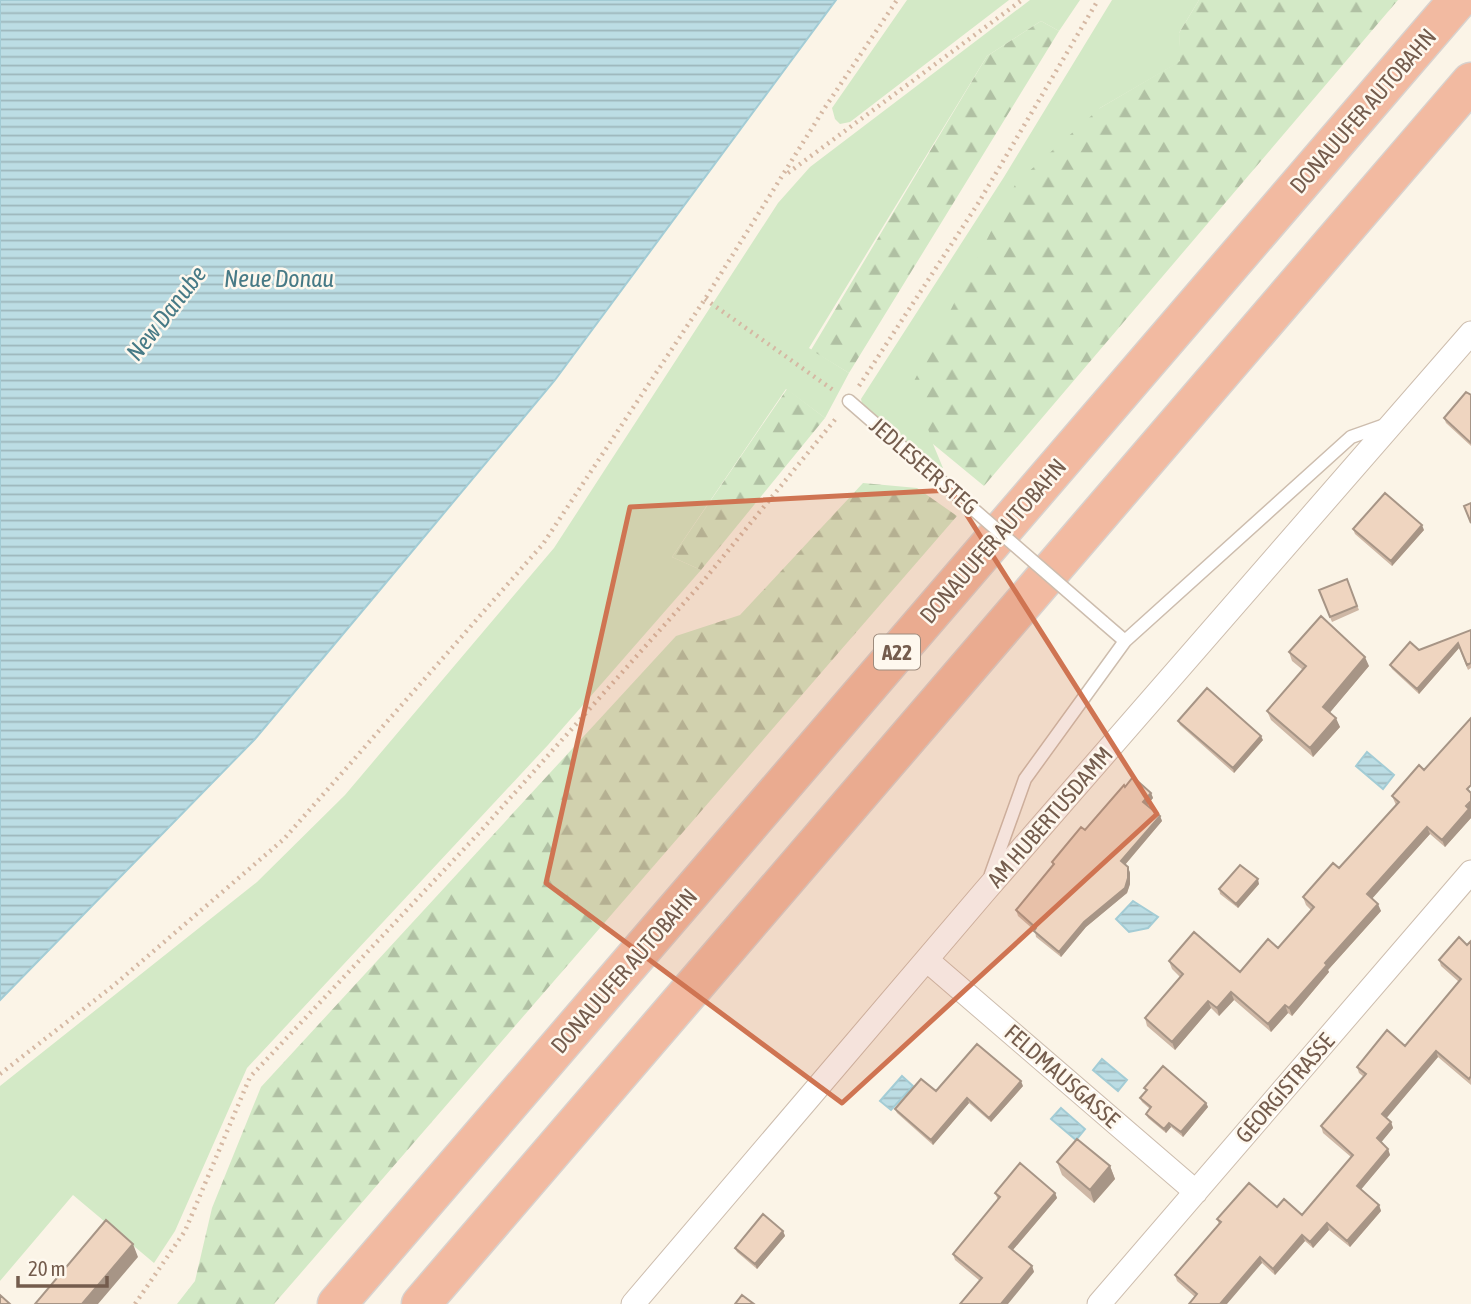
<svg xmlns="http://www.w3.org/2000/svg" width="1471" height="1304" viewBox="0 0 1471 1304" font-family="'Asap Condensed',sans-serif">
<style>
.green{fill:#d3e9c6}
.forest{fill:url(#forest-firs)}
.water{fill:url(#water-rules);stroke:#a3ccd5;stroke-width:2}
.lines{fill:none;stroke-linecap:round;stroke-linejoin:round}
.service-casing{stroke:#cdbdae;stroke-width:15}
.minor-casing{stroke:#cdbdae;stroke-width:25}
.motorway-casing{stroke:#d8d1cd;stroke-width:41}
.path{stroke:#d5b8a3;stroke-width:4.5;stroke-dasharray:2 5;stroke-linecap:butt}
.service{stroke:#fff;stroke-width:12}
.minor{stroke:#fff;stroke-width:23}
.motorway{stroke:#f2baa1;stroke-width:38}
.service-bridge-casing{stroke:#cdbdae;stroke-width:15;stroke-linecap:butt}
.service-bridge{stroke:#fff;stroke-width:12}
.wall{fill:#ceb7a5}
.shaded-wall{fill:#a79586}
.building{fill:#efd5c0;stroke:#a79586;stroke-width:2}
.marked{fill:#cf7452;fill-opacity:0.2;stroke:#cf7452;stroke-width:5;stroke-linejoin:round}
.labels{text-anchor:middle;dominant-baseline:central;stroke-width:5;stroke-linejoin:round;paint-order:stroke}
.shield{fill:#fef8ee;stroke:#9d8b7d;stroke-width:2}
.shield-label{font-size:21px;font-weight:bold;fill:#745c4d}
.street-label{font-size:23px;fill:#745c4d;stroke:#fef8ee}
.water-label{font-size:24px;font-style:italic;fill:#477a86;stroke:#fef8ee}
</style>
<defs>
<pattern id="forest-firs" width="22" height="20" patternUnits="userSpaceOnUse" patternTransform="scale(1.75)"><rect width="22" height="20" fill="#d3e9c6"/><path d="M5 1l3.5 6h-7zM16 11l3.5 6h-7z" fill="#b0c0a3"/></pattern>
<pattern id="water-rules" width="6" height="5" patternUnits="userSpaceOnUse" patternTransform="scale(1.75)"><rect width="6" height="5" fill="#bcdde4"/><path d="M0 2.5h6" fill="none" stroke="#9db6bb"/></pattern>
</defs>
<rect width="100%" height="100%" fill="#fbf4e7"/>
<path class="green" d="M907,0H1009L850,122L840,124L835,119L832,108Z
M1030,0H1080L1059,31L1041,21L987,56L809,348L849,373L825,418L786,389L672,557L701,570L548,745L247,1068L175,1231L154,1263L73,1195L0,1281V1086L257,882L345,795L554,548L778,203L810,167Z
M1112,0H1199L1179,33L1181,61L1100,108L933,444L943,468L936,472L863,408L861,399L1004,177Z"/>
<path class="forest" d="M1199,0H1398L984,486L933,444L913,383L1016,183L1100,108L1180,61L1179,33Z
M1041,21L1059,31L849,373L811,350L987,56Z
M787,389L825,418L701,570L672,557Z
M863,483L917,488L957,516L274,1304H177L195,1281L212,1208L261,1087L676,636L740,615Z"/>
<path class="water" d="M0,0H836L555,380L369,603L255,739L0,1000Z
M1367,752L1394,775L1383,789L1356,766Z
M1133,901L1158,917L1148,928L1129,932L1116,919Z
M1102,1059L1127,1080L1118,1091L1093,1070Z
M902,1076L913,1086L891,1110L880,1101Z
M1061,1108L1085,1129L1076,1140L1051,1119Z"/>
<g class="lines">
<g class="service-casing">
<path id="service" d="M849,401L950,489
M1103,622L1125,641
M991,874L1025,779L1125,641L1351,437L1385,425"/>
</g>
<g class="minor-casing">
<path id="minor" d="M928,961L1196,1192
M633,1304L985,891L1471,333
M1099,1304L1471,872"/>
</g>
<g class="motorway-casing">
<path id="motorway" d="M337,1304L1458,0
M421,1304L1471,82"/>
</g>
<path class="path" d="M788,173L1022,0
M705,299L833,390
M859,386L979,202L1098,0
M0,1074L113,986L284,839L543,544L705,299L824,109L897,0
M135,1304L185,1231L250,1077L479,833L700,585L838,416"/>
<use href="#service" class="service"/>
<use href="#minor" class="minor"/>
<use href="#motorway" class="motorway"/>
<g class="service-bridge-casing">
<path id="service-bridge" d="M950,489L1103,622"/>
</g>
<use href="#service-bridge" class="service-bridge"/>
</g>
<path class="wall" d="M1471,395V446L1446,423L1444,418Z
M1353,529L1424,530L1392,566L1355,534Z
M1347,579L1359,610L1332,622L1319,590Z
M1471,630V668L1468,670L1459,648L1419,694L1392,669L1390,665L1419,650Z
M1289,652L1369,666L1330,712L1340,727L1313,757L1271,720L1267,711L1303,670L1292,661Z
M1178,721L1263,740L1234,773L1180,725Z
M1125,787L1151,793L1153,798L1147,805L1160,816L1162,821L1125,865L1128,867L1130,873V884L1127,893L1086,927L1061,957L1036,937L1035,931L1018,916L1016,910L1053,866L1052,862L1085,830Z
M1392,796L1470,812L1471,818L1445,847L1430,834L1372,898L1381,911L1328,970L1329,972L1292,1016L1288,1013L1271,1032L1234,1000L1219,1016L1211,1008L1175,1050L1147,1026L1145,1018L1180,977L1172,969L1169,961L1240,972L1278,948L1311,910L1306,905L1303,897L1339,868L1396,805Z
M1259,884L1238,908L1220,894L1219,889Z
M1471,941V1085L1438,1057L1386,1118L1391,1122L1393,1128L1381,1142L1388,1149L1390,1155L1361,1189L1379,1205L1381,1211L1350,1247L1329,1230L1313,1248L1305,1241L1275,1275L1262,1263L1195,1297L1177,1281L1175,1275L1219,1224L1217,1219L1277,1207L1302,1215L1351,1157L1323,1133L1321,1126L1364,1077L1359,1073L1357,1067L1405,1046L1459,982L1441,966L1439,960L1467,945Z
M1023,1086L991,1122L969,1103L933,1145L897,1113L895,1109L936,1091Z
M1144,1088L1206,1103L1208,1107L1183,1137L1171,1127L1166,1133L1148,1118L1146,1114L1150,1109L1142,1102L1140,1098L1146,1091Z
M1057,1162L1110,1166L1115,1179L1094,1203L1062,1175Z
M995,1193H1055L1057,1198L1013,1250L1032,1266L1034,1272L980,1281L955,1260L953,1254L998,1200Z
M783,1231L785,1236L757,1269L737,1252L735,1248Z"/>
<path class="shaded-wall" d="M1422,525L1424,530L1392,566L1391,561Z
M1458,643L1459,648L1419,694L1417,689Z
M1365,657L1369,666L1327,716L1323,707Z
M1336,718L1340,727L1313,757L1310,748Z
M1261,736L1263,740L1234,773L1233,768Z
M1151,793L1153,798L1145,808L1143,802Z
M1471,801V818L1445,847L1442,840Z
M1160,816L1162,821L1123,867L1121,861Z
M1427,827L1430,834L1370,901L1367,894Z
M1128,867L1130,873V884L1127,893L1086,927L1061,957L1059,952Z
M1258,879L1259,884L1238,908L1236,904Z
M1378,904L1381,911L1328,970L1329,972L1292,1016L1289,1008L1325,963Z
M1231,992L1234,1000L1219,1016L1217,1008Z
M1208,1001L1211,1008L1175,1050L1172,1042Z
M1285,1005L1288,1013L1271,1032L1268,1024Z
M1436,1051L1438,1057L1384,1121L1382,1114Z
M1021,1081L1023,1086L991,1122L989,1118Z
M967,1098L969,1103L933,1145L931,1140Z
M1206,1103L1208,1107L1183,1137L1181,1132Z
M1391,1122L1393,1128L1379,1145L1377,1138Z
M1169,1123L1171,1127L1166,1133L1164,1129Z
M1388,1149L1390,1155L1359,1192L1357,1186Z
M1110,1166L1115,1179L1094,1203L1090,1190Z
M1055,1193L1057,1198L1011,1252L1009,1247Z
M1379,1205L1381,1211L1350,1247L1347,1241Z
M1327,1223L1329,1230L1313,1248L1310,1242Z
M783,1231L785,1236L757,1269L755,1264Z
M1302,1235L1305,1241L1275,1275L1273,1269Z
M133,1244L138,1257L98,1304H82Z
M1260,1257L1262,1263L1227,1304H1220Z
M1032,1266L1034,1272L1008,1304H1001Z"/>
<path class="building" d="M1466,392L1471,395V443L1444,418Z
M1385,493L1422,525L1391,561L1353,529Z
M1471,503V523L1464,506Z
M1347,579L1357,606L1330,617L1319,590Z
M1321,616L1365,657L1323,707L1336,718L1310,748L1267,711L1306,666L1289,652Z
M1471,630V663L1467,665L1458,643L1417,689L1390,665L1410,642L1419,650Z
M1207,688L1261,736L1233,768L1178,721Z
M1471,718V785L1467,789L1471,793V801L1466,806L1469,809L1442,840L1427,827L1367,894L1378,904L1325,963L1327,965L1289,1008L1285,1005L1268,1024L1231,992L1217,1008L1208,1001L1172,1042L1145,1018L1183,974L1169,961L1194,932L1240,972L1268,939L1278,948L1314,907L1303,897L1333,863L1339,868L1399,802L1392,796L1419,765L1424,770Z
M1133,777L1151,793L1143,802L1160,816L1121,861L1128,867V878L1125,888L1084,922L1059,952L1034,931L1036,928L1016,910L1054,864L1052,862L1081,827L1085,830L1124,785L1125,787Z
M1240,865L1258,879L1236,904L1219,889Z
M1459,937L1467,945L1471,941V1076L1469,1079L1436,1051L1382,1114L1391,1122L1377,1138L1388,1149L1357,1186L1379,1205L1347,1241L1327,1223L1310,1242L1302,1235L1273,1269L1260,1257L1220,1304H1189L1197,1294L1175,1275L1221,1222L1217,1219L1249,1183L1277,1207L1284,1199L1302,1215L1353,1155L1321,1126L1366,1074L1357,1067L1387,1030L1405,1046L1461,979L1439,960Z
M977,1044L1021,1081L989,1118L967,1098L931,1140L895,1109L921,1079L936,1091Z
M1163,1066L1206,1103L1181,1132L1169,1123L1164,1129L1146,1114L1151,1107L1140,1098L1147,1090L1144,1088Z
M1077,1139L1110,1166L1090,1190L1057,1162Z
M1020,1163L1055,1193L1009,1247L1032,1266L1001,1304H960L982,1278L953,1254L1000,1197L995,1193Z
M763,1214L783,1231L755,1264L735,1248Z
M106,1220L133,1244L82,1304H35Z
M0,1295L10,1304H0Z
M742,1295L754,1304H735Z"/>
<path class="marked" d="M951,490L1157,814L842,1103L546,883L630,507Z"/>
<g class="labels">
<rect class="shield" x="874" y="634.5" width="46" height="35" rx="5"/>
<g class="shield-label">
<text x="897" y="652">A22</text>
</g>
<g class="street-label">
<text transform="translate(1363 111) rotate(-49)">DONAUUFER AUTOBAHN</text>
<text transform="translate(924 466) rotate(41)">JEDLESEER STEG</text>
<text transform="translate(993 541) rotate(-49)">DONAUUFER AUTOBAHN</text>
<text transform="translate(1050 817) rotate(-49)">AM HUBERTUSDAMM</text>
<text transform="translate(624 971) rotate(-49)">DONAUUFER AUTOBAHN</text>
<text transform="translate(1062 1076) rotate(41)">FELDMAUSGASSE</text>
<text transform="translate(1285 1088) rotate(-49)">GEORGISTRASSE</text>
</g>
<g class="water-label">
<text x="279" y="278">Neue Donau</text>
<text transform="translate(166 313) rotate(-52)">New Danube</text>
</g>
</g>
<path d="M18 1276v10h89v-10" fill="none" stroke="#745c4d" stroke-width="3.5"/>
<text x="28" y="1276" font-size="21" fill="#745c4d" stroke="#fef8ee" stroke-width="5" paint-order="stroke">20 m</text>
</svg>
